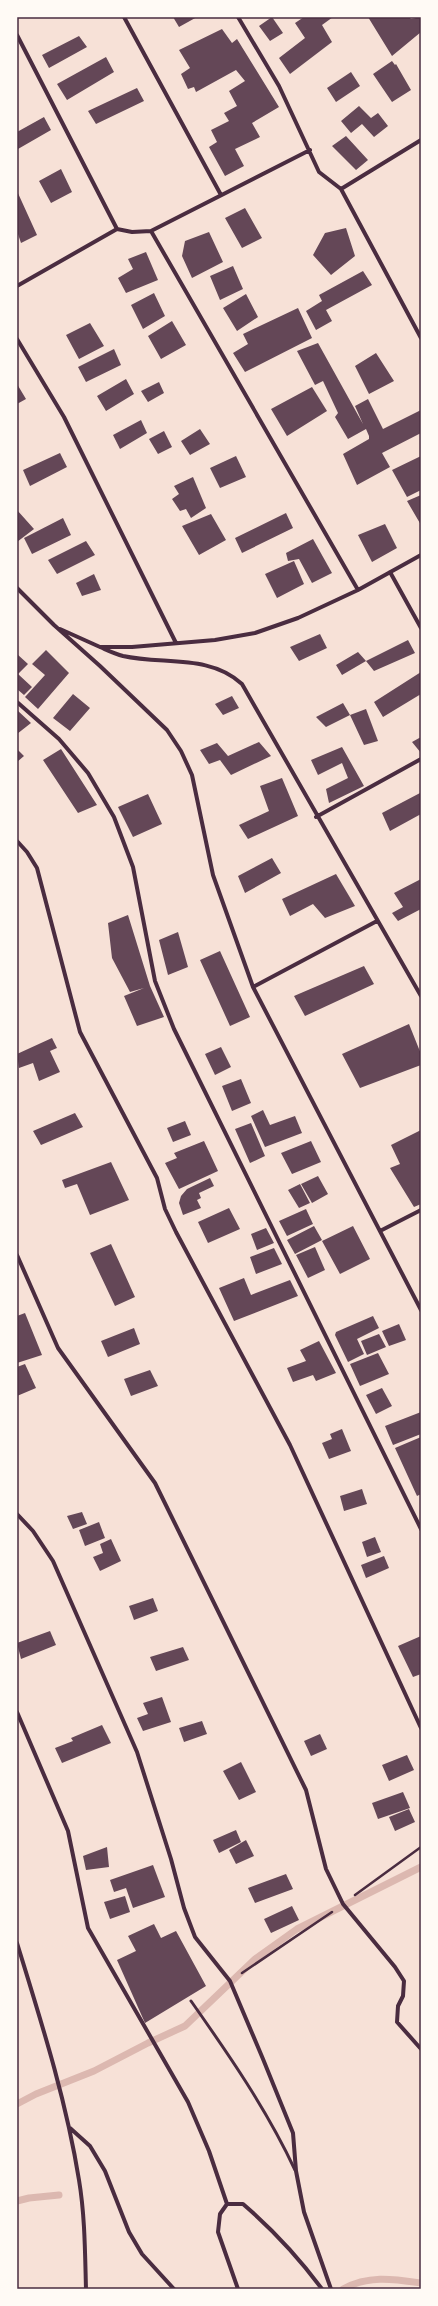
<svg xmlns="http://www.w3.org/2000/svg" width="438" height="2306" viewBox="0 0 438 2306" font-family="Lato,sans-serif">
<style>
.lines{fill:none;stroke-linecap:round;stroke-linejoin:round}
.stream{stroke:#dcb8b0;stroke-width:7}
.building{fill:#644757}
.path{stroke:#4a2c40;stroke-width:2.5}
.service{stroke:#4a2c40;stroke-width:3}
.minor{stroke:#4a2c40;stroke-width:4}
.neatline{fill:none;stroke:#4a2c40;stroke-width:1.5}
</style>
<rect width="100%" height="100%" fill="#f7e1d7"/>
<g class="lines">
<path class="stream" d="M17,2104L36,2094L94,2071L148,2043L185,2026L255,1959L297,1929L421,1867
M17,2201L29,2198L59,2195
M343,2289C369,2275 393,2279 421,2283"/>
</g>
<path class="building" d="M173,17H197L179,27Z
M272,17L283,33L270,41L259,26Z
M304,17H333L322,25L332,42L290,74L279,58L305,38L295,23Z
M368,17H409L411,19L421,17V32L392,56Z
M222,29L232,43L237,39L279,107L252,123L260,137L235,149L244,166L225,176L209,147L217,142L211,130L229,121L224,113L237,106L229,91L245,81L236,70L196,92L194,87L188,89L181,74L190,68L179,50Z
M79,36L87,47L49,68L42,55Z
M106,57L114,72L67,100L57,84Z
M392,61L395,65L396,64L411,90L392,102L373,74Z
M351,72L360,86L336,102L327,88Z
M137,88L144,101L96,124L88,111Z
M359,106L371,118L378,113L388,126L374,137L362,124L351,133L341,121Z
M44,117L51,130L18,149L17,132Z
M346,136L368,160L356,170L332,146Z
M61,169L72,192L51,203L39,181Z
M17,191L37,235L21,243L17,231Z
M245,208L262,238L242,248L225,218Z
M346,228L355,256L331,275L313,255L325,233Z
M209,232L223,262L192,278L182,256L185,241Z
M146,252L158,280L126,293L118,278L133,269L128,259Z
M233,266L243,289L220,300L210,276Z
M363,271L372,285L326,310L332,321L316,330L306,311L322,301L319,295Z
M154,293L165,316L143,329L131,305Z
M246,294L258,317L237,331L223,308Z
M298,308L312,338L245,372L233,353L248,344L243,334Z
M172,321L186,345L161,359L148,336Z
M90,323L104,346L79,359L66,335Z
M318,343L363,424L355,406L368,399L383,429L421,410V433L382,453L390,467L357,485L343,454L369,439V436L366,429L348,439L335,417L338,413L323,381L315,385L297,351Z
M114,349L121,365L86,382L78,367Z
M376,353L394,381L369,394L355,366Z
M126,379L134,394L106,411L97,396Z
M159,382L164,393L148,402L141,391Z
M17,384L26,399L17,404Z
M312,387L327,411L287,436L271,409Z
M141,420L147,433L120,449L113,435Z
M200,429L210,444L190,455L181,441Z
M164,431L172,447L158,454L149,439Z
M60,453L67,467L30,486L23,470Z
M236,456L246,477L220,488L210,468Z
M421,456V490L407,497L392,470Z
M193,477L206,508L191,518L186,509L180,511L172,499L179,494L174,486Z
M421,495V525L407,501Z
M17,510L34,529L17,542Z
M286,513L293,528L242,553L235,538Z
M211,514L226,540L199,555L182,526Z
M63,518L71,535L32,554L24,538Z
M385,524L397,548L372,562L358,535Z
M313,539L332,573L312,583L299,559L288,561L286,553Z
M86,541L95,555L57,574L48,560Z
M294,561L304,584L277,598L265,574Z
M94,574L101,590L82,596L76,583Z
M320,634L327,648L299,661L290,647Z
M408,640L415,653L374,671L366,661Z
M46,650L69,673L38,709L25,697L45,675L32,664Z
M358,652L366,661L342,675L336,665Z
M17,654L28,664L18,674L32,687L24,695L17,689Z
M421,672V694L383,717L374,702Z
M73,694L90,708L70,731L53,718Z
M232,696L239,708L223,715L215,704Z
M343,703L350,715L326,727L316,717Z
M366,709L378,741L364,745L350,715Z
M17,710L31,723L17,734Z
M421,737V753L412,742Z
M259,742L271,756L231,775L220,760L209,764L200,750L217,743L228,756Z
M342,747L364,786L329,803L326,789L348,778L342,763L318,775L311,760Z
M17,749L24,756L17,762Z
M61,749L97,805L78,813L43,760Z
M282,778L298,816L248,839L239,825L269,811L260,786Z
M420,793L421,814L390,831L382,813Z
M148,794L162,824L133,837L118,807Z
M272,858L281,873L245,893L238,876Z
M336,874L355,906L325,918L313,904L290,916L282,899Z
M421,879V909L398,921L392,913L403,907L394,893Z
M128,915L150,986L164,1017L137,1026L124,996L144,988L130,992L112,958L108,923Z
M178,932L188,967L168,975L159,940Z
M220,951L250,1017L230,1026L200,960Z
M364,966L374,984L305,1016L294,996Z
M409,1024L421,1054V1065L360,1088L342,1054Z
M52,1038L57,1048L50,1051L60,1072L39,1081L33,1063L19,1068L17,1054Z
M221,1047L231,1067L215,1075L205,1054Z
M241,1079L251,1103L232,1111L222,1086Z
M263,1110L270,1125L295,1116L302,1133L265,1147L251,1116Z
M75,1113L83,1127L41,1145L33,1131Z
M185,1121L191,1135L173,1142L167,1128Z
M251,1123L265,1156L250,1163L235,1129Z
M421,1130V1204L414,1207L390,1168L400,1164L391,1145Z
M204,1141L218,1171L179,1189L165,1163L177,1158L174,1153Z
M311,1141L321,1162L292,1174L281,1153Z
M111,1162L129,1200L90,1215L77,1184L65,1188L62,1180Z
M318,1176L328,1194L312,1203L301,1184Z
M210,1178L214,1186L199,1193L201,1198L197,1200L201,1208L183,1215L179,1203L181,1196L187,1189Z
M300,1184L310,1203L299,1208L288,1190Z
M229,1208L240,1229L208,1243L198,1222Z
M306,1209L313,1224L287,1236L279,1221Z
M314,1226L322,1240L295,1254L287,1240Z
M353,1226L370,1259L340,1274L322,1241Z
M266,1228L274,1243L257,1250L251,1234Z
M111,1244L135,1297L115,1306L90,1253Z
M315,1247L325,1270L308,1278L296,1255Z
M274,1248L282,1264L256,1274L250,1257Z
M244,1278L251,1295L290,1280L298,1296L234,1321L219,1288Z
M25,1313L42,1355L17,1363V1316Z
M373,1316L379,1328L357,1339L364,1354L348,1362L335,1335L336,1332Z
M399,1324L406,1340L389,1346L382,1331Z
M134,1328L140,1344L108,1357L101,1341Z
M379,1334L386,1347L367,1355L361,1341Z
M319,1341L336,1373L316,1381L313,1375L293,1382L287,1368L306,1361L300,1350Z
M378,1353L389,1374L360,1386L350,1364Z
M25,1364L36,1388L17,1396V1367Z
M150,1370L158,1386L131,1396L124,1379Z
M382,1388L392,1406L376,1414L366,1395Z
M421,1412V1434L393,1445L385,1426Z
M342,1429L351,1451L329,1459L322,1443L332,1439L330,1434Z
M421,1437V1494L417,1496L395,1448Z
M362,1489L367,1504L344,1511L340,1496Z
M82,1512L87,1524L73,1529L67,1516Z
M99,1522L105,1538L85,1546L79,1530Z
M375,1537L381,1552L367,1557L362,1542Z
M111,1539L121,1561L100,1571L93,1557L103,1553L100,1544Z
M384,1556L389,1568L366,1578L361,1565Z
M153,1598L158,1611L134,1620L129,1606Z
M50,1631L56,1645L21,1659L17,1643Z
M421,1636V1674L413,1677L398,1646Z
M183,1647L189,1660L156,1671L150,1657Z
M162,1697L171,1722L143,1731L137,1718L148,1714L143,1703Z
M202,1721L207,1734L184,1742L179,1728Z
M102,1725L111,1743L62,1763L55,1748L73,1741L71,1738Z
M320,1734L327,1749L311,1756L304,1741Z
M407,1755L414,1770L389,1781L382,1765Z
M241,1762L256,1792L239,1800L223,1771Z
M403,1792L410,1808L378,1819L372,1803Z
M409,1809L415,1822L395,1831L389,1817Z
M236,1830L241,1842L219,1853L213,1840Z
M246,1840L254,1856L236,1864L229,1850Z
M107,1847L109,1867L86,1870L83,1856Z
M153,1865L165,1897L133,1908L126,1888L114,1892L110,1880Z
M286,1874L293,1889L255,1903L248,1888Z
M125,1896L130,1912L110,1919L104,1902Z
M292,1906L299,1920L271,1933L264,1919Z
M154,1924L161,1938L176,1931L206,1986L145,2023L117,1960L136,1951L128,1936Z"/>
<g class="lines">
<path class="path" d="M355,1895L421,1847
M242,1973L332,1912"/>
<path class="service" d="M191,2001C229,2055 267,2110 295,2170"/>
<path class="minor" d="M124,17L221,195
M238,17L279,86L319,172L341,189L421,338
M17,35L117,229L132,232L151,231L358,590
M341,189L421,140
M151,231L310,150
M17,286L117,229
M17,339L64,417L176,643
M390,572L421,628
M17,588L54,625L100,666L167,730L181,751L192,775L213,875L253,987L421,1310
M60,629L100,647H132L215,640L255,633L298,618L358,590L421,555
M100,647C107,650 115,654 123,656C163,665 210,654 242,684L421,996
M17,702L59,739L88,773L114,817L133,867L155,981L174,1029L421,1529
M316,817L421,759
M17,841L27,852L37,868L80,1032L157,1178L165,1209L176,1232L290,1445L421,1728
M253,987L377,921
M380,1231L421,1210
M17,1255L58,1348L155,1483L306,1790L326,1869L343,1904L395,1967L404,1981L403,1996L398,2006L397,2022L421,2049
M17,1514L33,1531L53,1561L137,1752L171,1859L184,1908L195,1937L230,1981L263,2059L293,2133L296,2171L304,2212L331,2289
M17,1712L68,1831L88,1928L188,2102L209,2151L227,2204
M17,1943C41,2021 66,2099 79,2180C85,2216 85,2253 86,2289
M70,2128L90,2146L105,2171L129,2232L142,2254L174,2289
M227,2204H243C272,2229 299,2258 322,2289
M227,2204L220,2214L218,2232L238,2289"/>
</g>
<rect width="438" height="2306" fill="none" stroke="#fffaf5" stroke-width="36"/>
<rect x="18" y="18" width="402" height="2270" class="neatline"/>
</svg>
